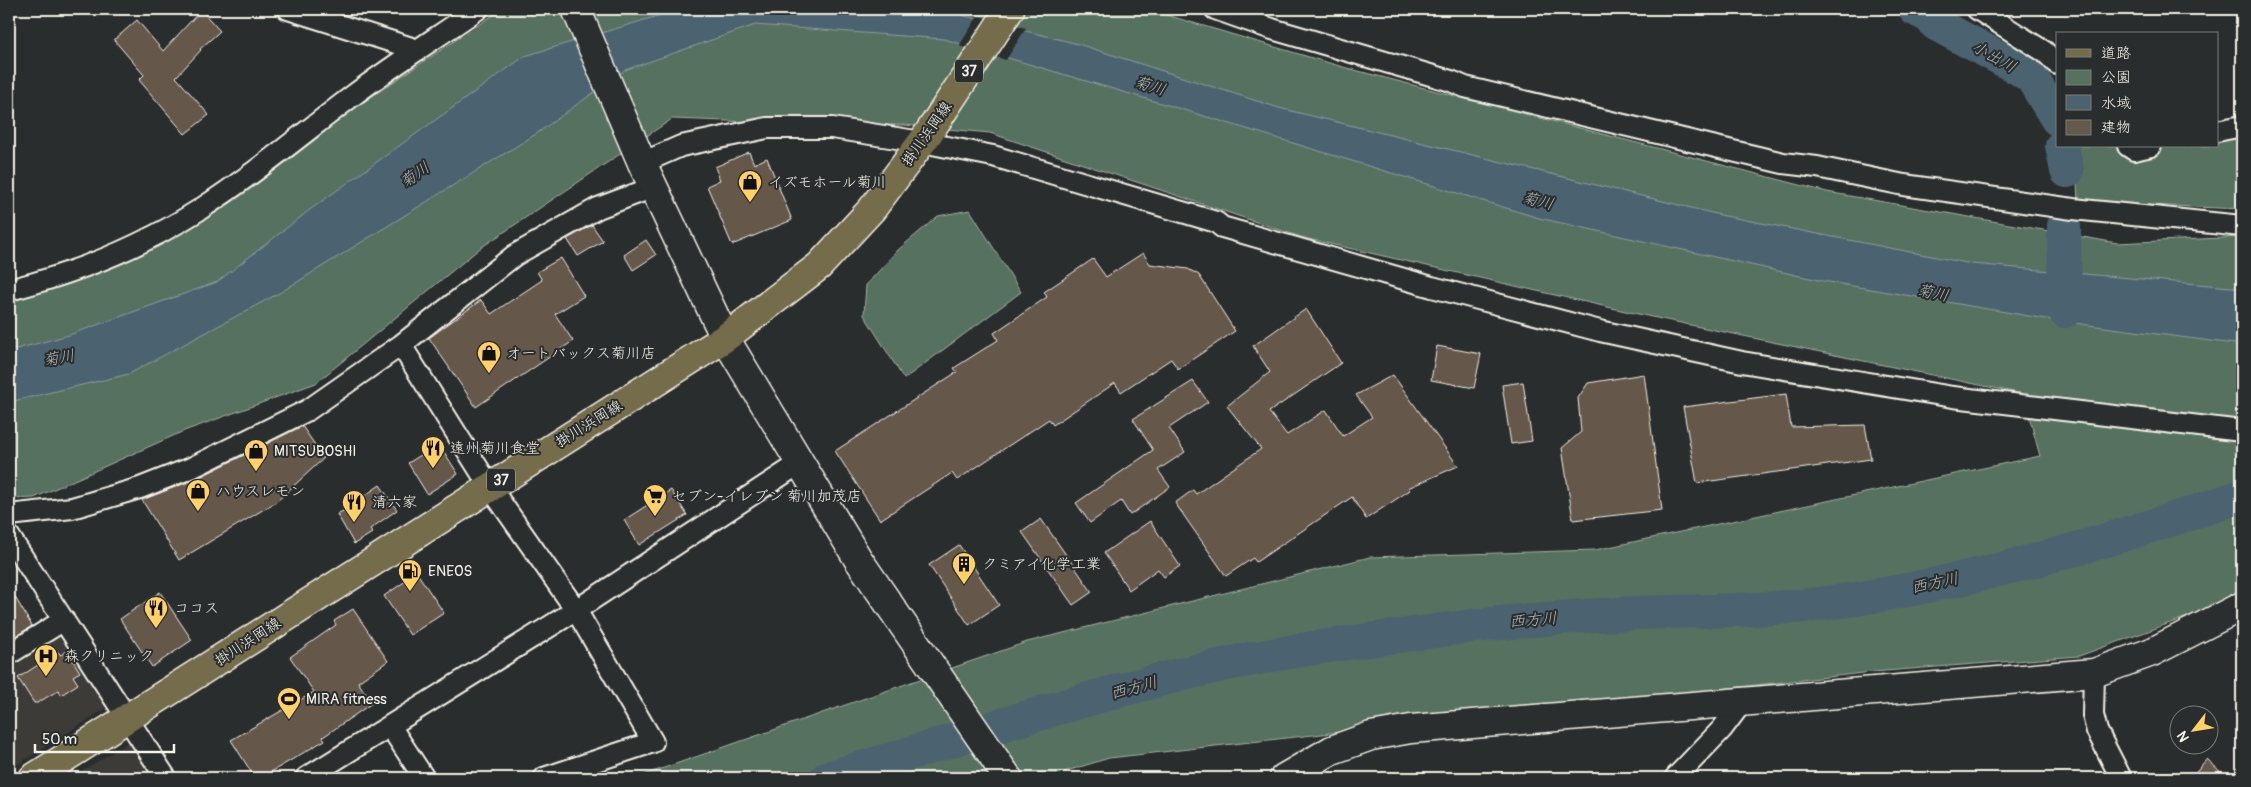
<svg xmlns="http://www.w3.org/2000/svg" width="2251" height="787" viewBox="0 0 2251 787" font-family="Pangolin,'Klee One',sans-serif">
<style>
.built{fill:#3c3a37}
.green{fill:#567160;stroke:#a5b1a4}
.water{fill:#4c626f;stroke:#8f9b9f}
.pier{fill:#2a2d2e}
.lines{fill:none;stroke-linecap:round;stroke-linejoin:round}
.river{stroke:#4c626f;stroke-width:34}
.building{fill:#65594c;stroke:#f4f1e8}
.street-casing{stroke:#f4f1e8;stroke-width:24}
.secondary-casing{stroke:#f4f1e8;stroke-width:31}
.primary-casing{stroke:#f4f1e8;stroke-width:31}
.street{stroke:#2a2d2e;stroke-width:20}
.secondary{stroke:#2a2d2e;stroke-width:28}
.primary{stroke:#746c4b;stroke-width:28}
.labels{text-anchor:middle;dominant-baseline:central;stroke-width:4;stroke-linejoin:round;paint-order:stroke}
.shield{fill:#2a2d2e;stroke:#b7b6b0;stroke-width:1}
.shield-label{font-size:14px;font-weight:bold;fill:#f4f1e8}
.street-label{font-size:15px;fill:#f4f1e8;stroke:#2a2d2e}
.poi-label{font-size:15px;fill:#f4f1e8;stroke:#2a2d2e;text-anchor:start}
.water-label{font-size:16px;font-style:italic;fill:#b1b8b8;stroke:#2a2d2e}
</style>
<rect width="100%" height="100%" fill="#2a2d2e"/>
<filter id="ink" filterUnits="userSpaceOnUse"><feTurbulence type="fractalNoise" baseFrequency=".02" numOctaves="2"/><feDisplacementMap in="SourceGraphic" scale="10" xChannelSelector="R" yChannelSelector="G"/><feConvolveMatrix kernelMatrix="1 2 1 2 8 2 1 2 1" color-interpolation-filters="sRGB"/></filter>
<g filter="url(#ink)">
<path class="built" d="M56,632L67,635L107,698L105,709L9,770V662Z
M127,743L138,744L159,778H71Z"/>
<path class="green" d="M502,9H1146L1343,67L1827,192L2117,243L2242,237V597L2079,656L1872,672L1109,758L1044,778H635L1027,642L1370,557L1595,550L2040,456L2023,394L1647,316L1304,238L990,133L904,125H836L672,119L479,249L316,383L184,431L34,498L9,499V299L99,273L227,204L362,103Z
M2242,135V209L2078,202L2075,146H2217V138Z
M970,210L1021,292L904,379L864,315L866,285L898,250L938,216Z"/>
<path class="water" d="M681,9H937L1078,44L1279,108L1720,215L1972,264L2242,288V345L2058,321L1823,281L1539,218L1191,112L944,39L755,25L625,70L536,134L281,292L129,374L9,402V351L69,335L217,282L311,209L525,56Z"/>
<path class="pier" d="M978,16L1026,28L1006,60L959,46Z"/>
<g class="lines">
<path class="river" d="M1915,9L1929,16L1936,24L2018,68L2032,78L2057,119
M2062,146L2067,171
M2064,226L2065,311
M827,778C953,742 1077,698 1205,669C1273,653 1344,643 1413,634C1488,623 1563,616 1638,613C1696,611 1754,611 1812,605C1959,587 2103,544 2242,496"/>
</g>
<path class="building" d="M201,10L220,31L200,49L201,50L176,77L209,115L185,134L139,80L144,75L114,40L137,20L163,51Z
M749,152L754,164L767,158L792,220L732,245L707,186L720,180L715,167Z
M592,225L603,241L578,256L567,239Z
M646,240L656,255L633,270L624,255Z
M1143,253L1150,264L1188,269L1199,275L1235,331L1178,369L1171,359L1121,392L1115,383L1053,425L1049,419L957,480L952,473L880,520L835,451L957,372L954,368L998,340L994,333L1047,297L1044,292L1093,259L1106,277Z
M561,258L584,296L555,314L573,341L476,407L429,338L481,300L491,314L542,280L537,272Z
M1306,309L1341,363L1269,412L1287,435L1326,410L1343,436L1372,417L1356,395L1393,375L1458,466L1408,488L1410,490L1366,519L1352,497L1256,562L1253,558L1226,576L1175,503L1193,490L1196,494L1261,449L1227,406L1270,372L1253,346Z
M1437,346L1481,354L1474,388L1431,380Z
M1644,374L1662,510L1573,520L1562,448L1581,432L1578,398L1588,383Z
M1193,381L1208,402L1169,428L1185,452L1158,470L1170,487L1130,515L1121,501L1090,523L1076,503L1153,450L1133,419Z
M1523,382L1532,441L1511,444L1502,385Z
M1786,394L1791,427L1865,425L1871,459L1697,483L1683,407Z
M302,426L324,458L276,502L179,560L142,500L196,479Z
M439,444L458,474L427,494L408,463Z
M380,485L397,510L370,529L372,533L354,544L337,514L362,502L360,499Z
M671,490L687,515L639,545L624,520Z
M1041,519L1092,592L1073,605L1022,532Z
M1150,521L1180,566L1164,577L1158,569L1129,590L1104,553Z
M959,545L999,605L969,625L929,565Z
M417,573L444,613L410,635L384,596Z
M9,587L32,626L16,636L9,622Z
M160,592L192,640L152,667L120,619Z
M353,609L388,661L358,682L372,703L323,737L325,740L261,778H255L231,740L314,692L290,657L336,625L334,621Z
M67,651L80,672L73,676L78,684L61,695L59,690L37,703H34L18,678L58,652L61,655Z
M2207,759L2227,778H2190Z"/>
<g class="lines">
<g class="street-casing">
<path id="street" d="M288,9L418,50
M1215,9L1272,29L1451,81L1465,87L1783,163L1817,167L1904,185L2073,209L2242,226
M1977,9L2045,52L2057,64
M2217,131L2242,126
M2128,146L2134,150L2151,146
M642,163L681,146L767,128H832L922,142L993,156L1216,222L1222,227L1432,287L1600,331L1742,362L1953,397L2242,431
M9,290C76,273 141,247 199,210C252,176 301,135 351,97C392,66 436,38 478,9
M401,345L490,487L576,610L653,742L544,778
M9,515L72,508L140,488L191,468L308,410L401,345L515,255L598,208L654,187
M9,536L166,778
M9,654L64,620
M2094,673L2093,715L2097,731L2121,778
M390,726L424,778
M306,778L576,610L800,463
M1675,778L1722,729L1743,701"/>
</g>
<g class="secondary-casing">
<path id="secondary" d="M576,9L642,163L725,338L858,559L1008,778
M1284,778L1332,750L1371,736L1411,729L2094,673L2152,652L2242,606"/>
</g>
<g class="primary-casing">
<path id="primary" d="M33,778L725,338L819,266L872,209L928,134L1010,9"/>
</g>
<use href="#street" class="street"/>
<use href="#secondary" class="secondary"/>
<use href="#primary" class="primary"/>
</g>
</g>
<defs>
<g id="shop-pin" transform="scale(1.25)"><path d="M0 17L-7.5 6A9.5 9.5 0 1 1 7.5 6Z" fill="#ffd166" stroke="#2a2d2e"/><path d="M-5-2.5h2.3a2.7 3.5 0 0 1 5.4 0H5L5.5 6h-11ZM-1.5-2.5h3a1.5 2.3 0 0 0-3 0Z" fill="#111"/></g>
<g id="restaurant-pin" transform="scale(1.25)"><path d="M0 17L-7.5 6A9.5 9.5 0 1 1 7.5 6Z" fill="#ffd166" stroke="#2a2d2e"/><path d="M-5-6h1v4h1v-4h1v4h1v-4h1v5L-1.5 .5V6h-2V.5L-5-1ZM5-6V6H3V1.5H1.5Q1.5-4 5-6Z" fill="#111"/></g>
<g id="supermarket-pin" transform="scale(1.25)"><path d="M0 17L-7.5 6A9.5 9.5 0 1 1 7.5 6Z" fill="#ffd166" stroke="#2a2d2e"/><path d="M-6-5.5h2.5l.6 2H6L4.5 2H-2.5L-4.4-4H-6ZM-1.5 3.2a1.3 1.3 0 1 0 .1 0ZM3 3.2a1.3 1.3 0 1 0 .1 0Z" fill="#111"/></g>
<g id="building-pin" transform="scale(1.25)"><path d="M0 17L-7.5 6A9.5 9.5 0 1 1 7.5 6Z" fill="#ffd166" stroke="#2a2d2e"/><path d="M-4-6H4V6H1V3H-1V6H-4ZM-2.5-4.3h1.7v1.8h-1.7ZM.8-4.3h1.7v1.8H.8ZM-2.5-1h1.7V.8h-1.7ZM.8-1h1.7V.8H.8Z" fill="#111"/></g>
<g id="fuel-pin" transform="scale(1.25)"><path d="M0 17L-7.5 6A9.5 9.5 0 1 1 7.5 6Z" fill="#ffd166" stroke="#2a2d2e"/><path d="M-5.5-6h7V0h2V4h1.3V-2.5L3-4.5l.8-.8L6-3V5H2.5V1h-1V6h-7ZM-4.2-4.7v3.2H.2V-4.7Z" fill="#111"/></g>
<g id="hospital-pin" transform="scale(1.25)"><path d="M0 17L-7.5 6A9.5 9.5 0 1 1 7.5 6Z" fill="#ffd166" stroke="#2a2d2e"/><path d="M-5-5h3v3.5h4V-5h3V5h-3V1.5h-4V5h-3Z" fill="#111"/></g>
<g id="stadium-pin" transform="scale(1.25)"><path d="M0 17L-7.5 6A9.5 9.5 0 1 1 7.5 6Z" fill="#ffd166" stroke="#2a2d2e"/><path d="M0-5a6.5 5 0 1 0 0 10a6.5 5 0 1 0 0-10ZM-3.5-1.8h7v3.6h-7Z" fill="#111"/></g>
</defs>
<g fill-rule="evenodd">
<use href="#shop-pin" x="750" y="182"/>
<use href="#shop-pin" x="489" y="353"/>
<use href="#restaurant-pin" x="433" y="448"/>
<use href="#shop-pin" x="256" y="451"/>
<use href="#shop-pin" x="198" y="491"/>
<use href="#supermarket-pin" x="655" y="496"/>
<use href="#restaurant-pin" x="354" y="502"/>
<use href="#building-pin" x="964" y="564"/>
<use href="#fuel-pin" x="410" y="571"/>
<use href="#restaurant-pin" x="156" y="608"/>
<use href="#hospital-pin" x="46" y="656"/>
<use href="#stadium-pin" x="289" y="699"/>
</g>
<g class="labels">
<g class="shield">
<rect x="955" y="59.5" width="28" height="23" rx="4"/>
<rect x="487" y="468.5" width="28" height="23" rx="4"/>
</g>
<g class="shield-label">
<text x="969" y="71">37</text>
<text x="501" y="480">37</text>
</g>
<g class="street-label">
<text transform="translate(927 134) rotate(-55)">掛川浜岡線</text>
<text transform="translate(589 424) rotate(-32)">掛川浜岡線</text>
<text transform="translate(248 642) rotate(-33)">掛川浜岡線</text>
</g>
<g class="poi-label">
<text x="768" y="182">イズモホール菊川</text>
<text x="506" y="353">オートバックス菊川店</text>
<text x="450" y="448">遠州菊川食堂</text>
<text x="274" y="451">MITSUBOSHI</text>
<text x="216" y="491">ハウスレモン</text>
<text x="672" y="496">セブン-イレブン 菊川加茂店</text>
<text x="372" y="502">清六家</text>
<text x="982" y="564">クミアイ化学工業</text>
<text x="428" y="571">ENEOS</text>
<text x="174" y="608">ココス</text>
<text x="64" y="656">森クリニック</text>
<text x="306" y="699">MIRA fitness</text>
</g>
<g class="water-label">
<text transform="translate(1994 57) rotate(29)">小出川</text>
<text transform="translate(1150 86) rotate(17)">菊川</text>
<text transform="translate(415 175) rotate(-35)">菊川</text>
<text transform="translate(1538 201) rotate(14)">菊川</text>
<text transform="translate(1933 293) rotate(11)">菊川</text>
<text transform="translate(59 358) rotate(-10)">菊川</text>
<text transform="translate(1935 583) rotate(-12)">西方川</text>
<text transform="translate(1533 620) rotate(-5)">西方川</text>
<text transform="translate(1134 688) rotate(-15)">西方川</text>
</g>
</g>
<rect width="2251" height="787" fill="none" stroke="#2a2d2e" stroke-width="30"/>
<rect x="15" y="15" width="2221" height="757" fill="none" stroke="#f4f1e8" stroke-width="2" filter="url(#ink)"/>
<rect x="2056" y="32" width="162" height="115" fill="#2a2d2e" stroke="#7b7b78"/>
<rect x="2066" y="49" width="25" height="8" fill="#746c4b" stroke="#7b7b78"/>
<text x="2101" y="58" font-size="15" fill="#f4f1e8">道路</text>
<rect x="2066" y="70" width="25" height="15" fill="#567160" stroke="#7b7b78"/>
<text x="2101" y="82" font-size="15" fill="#f4f1e8">公園</text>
<rect x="2066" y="95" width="25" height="15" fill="#4c626f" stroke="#7b7b78"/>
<text x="2101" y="108" font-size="15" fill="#f4f1e8">水域</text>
<rect x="2066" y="120" width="25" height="15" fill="#65594c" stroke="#7b7b78"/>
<text x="2101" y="132" font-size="15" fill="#f4f1e8">建物</text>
<g transform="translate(2194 730) rotate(239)"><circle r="24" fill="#2a2d2e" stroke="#7b7b78"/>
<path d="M0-4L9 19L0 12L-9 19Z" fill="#ffd166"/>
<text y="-8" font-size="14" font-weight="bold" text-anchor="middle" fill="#f4f1e8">N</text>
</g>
<path d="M35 744v8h139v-8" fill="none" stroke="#f4f1e8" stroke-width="2.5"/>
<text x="42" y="744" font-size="15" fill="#f4f1e8" stroke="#2a2d2e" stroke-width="4" paint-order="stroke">50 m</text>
</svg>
